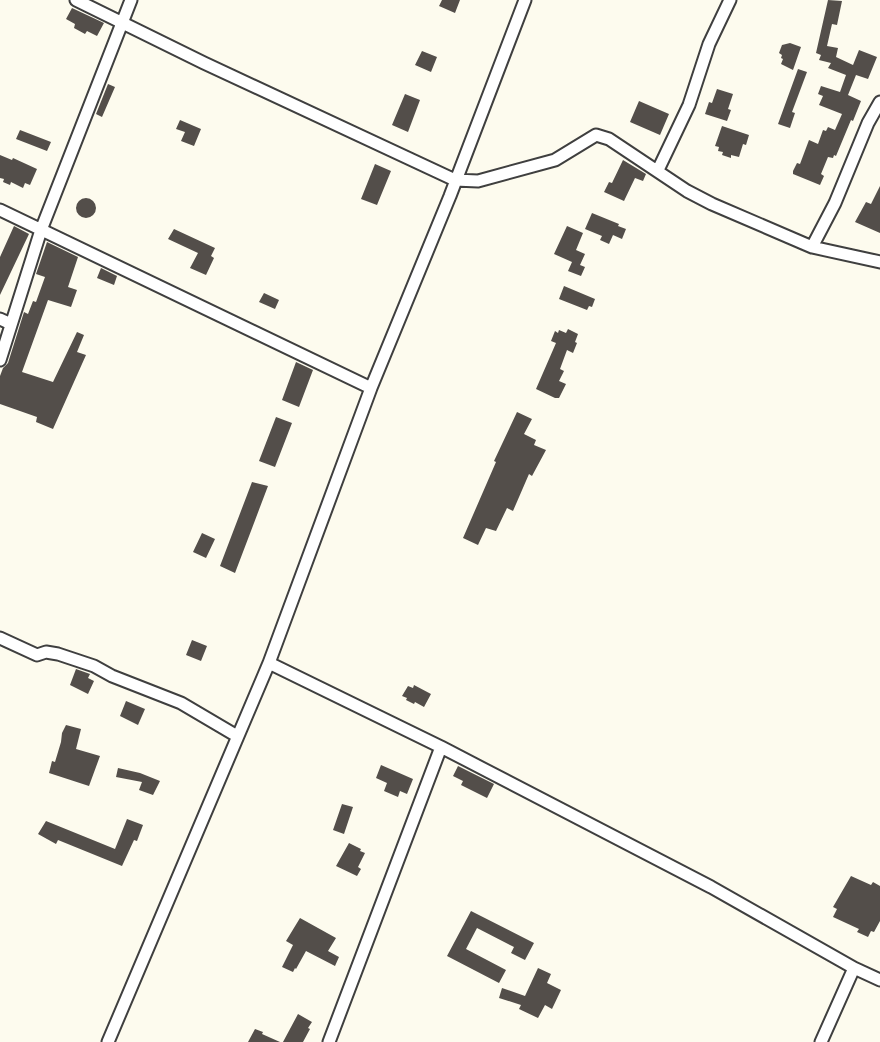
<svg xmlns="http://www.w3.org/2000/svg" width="880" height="1042" viewBox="0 0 880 1042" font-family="Merriweather,serif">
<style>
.building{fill:#534e4a}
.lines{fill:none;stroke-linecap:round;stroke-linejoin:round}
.minor-casing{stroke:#3f3f3f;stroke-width:15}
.minor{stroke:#fff;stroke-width:11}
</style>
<rect width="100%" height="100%" fill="#fdfbee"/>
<path class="building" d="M442,0H460L455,13L439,6Z
M828,0L842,1L837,25L832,24L827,46L838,48L836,57L853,65L859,50L877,57L868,79L856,75L848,95L861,101L853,121L851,120L836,156L834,155L833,158L828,157L821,174L824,176L820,185L793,174V171L797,163L800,164L809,140L818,144L823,130L826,131L828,127L835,130L842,114L819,105L823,96L818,94L821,86L840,92L846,75L828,68L831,63L819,60L821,55L816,53Z
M72,8L104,23L97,36L87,31L85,34L74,28L75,24L66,19Z
M790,43L801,47L793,70L781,64L783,59L781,58L782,55L779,53L782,45Z
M422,51L437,57L431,72L415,65Z
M798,69L807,72L792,112L795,113L790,128L778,124Z
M108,84L115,87L102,117L96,114Z
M717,89L733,94L728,109L731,110L727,121L705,114L709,102L712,103Z
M405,94L420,100L408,132L392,125Z
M639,101L669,114L660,135L630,122Z
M180,120L201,129L194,146L181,141L185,132L176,129Z
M722,126L749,135L746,145L743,144L739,157L731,155V158L722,155L723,152L718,151L719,147L715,146Z
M20,130L51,142L47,151L16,139Z
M0,155L12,160L13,158L37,169L30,185L25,183L23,188L11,182L10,185L3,182L4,179L0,178Z
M623,160L646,174L643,181L635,178L624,201L604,192L609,182L612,183Z
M375,164L391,171L377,205L361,199Z
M880,186V233L855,222L866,202L871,204Z
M76 208a10 10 0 1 1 20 0a10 10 0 1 1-20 0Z
M592,213L619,224L618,226L626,229L622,239L613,235L609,244L600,240L602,236L585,229Z
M14,226L29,234L0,295V257Z
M567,226L583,233L576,250L585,254L580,265L585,267L581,276L568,271L572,262L554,254Z
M174,229L215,248L211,256L214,258L206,275L190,268L198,253L168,239Z
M47,242L78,257L68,287L77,290L71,307L48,300L22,372L53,382L77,332L84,335L77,352L86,355L53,429L36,422L37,417L0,404V376L3,368L8,363L24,312L28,314L33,301L36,302L45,277L36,274Z
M101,268L117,276L114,285L97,278Z
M564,286L595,299L592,307L589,306L587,310L559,299Z
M264,293L279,300L275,309L259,302Z
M568,329L578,334L575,342L577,343L573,353L567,350L560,369L564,371L559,381L566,384L559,398H555L536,389L556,343L551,341L555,331L558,333L559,330L566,333Z
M296,362L313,370L299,407L282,400Z
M517,412L532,419L524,434L536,440L534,445L546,450L532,476L529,474L513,511L507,508L496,531L486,528L478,545L463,538L496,462L494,461Z
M276,417L292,423L275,467L259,461Z
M252,482L268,486L235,573L220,566Z
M202,533L215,539L206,558L193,552Z
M192,640L207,646L201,661L186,655Z
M76,669L90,674L88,678L94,681L88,694L70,685Z
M414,685L431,694L424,707L415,702L414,704L406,700L407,698L402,696L408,686L413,688Z
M126,701L145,709L138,725L120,716Z
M66,725L81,729L76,749L100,756L89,786L49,773L52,761L55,762L61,742L62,733Z
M381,765L413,779L407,794L400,791L398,797L384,791L387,783L376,778Z
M458,766L494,784L487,798L461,785L463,781L453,776Z
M118,768L140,773L160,781L153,795L139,790L142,782L116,777Z
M342,804L353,807L344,834L333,830Z
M127,819L143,825L137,841L134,840L122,866L58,840L56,844L38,834L46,821L115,849Z
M349,843L361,849L360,851L365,853L358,867L361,869L357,876L336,866Z
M851,876L871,885L873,882L880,886V921L874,932L871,931L868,937L857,932L859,929L833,917L837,909L833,907Z
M471,911L534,943L525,960L511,953L514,947L477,928L466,949L506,970L499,983L447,956Z
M300,918L336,938L328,951L339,957L335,966L306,951L296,969L295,968L293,972L282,967L293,945L286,941Z
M538,968L551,974L547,983L561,990L552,1009L545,1005L538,1018L519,1009L521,1005L499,998L502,988L525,996Z
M298,1014L312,1022L308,1028L310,1029L303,1042H283Z
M255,1029L263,1032L262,1034L280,1042H248Z"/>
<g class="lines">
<g class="minor-casing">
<path id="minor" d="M76,0L204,63L455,180L478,181L555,160L596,135L609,139L687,191L712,204L812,247L880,262
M658,170L689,105L709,44L730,0
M0,210L371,388
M812,247L835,203L868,123L880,102
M0,319L11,324
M0,360L41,230L131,0
M0,638L37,655L46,652L58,654L94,666L112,676L181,703L237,736
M269,663L441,747
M854,968L880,980
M108,1042L269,663L371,388L450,196L525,0
M329,1042L441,747L711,887L854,968L821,1042"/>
</g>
<use href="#minor" class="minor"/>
</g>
</svg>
